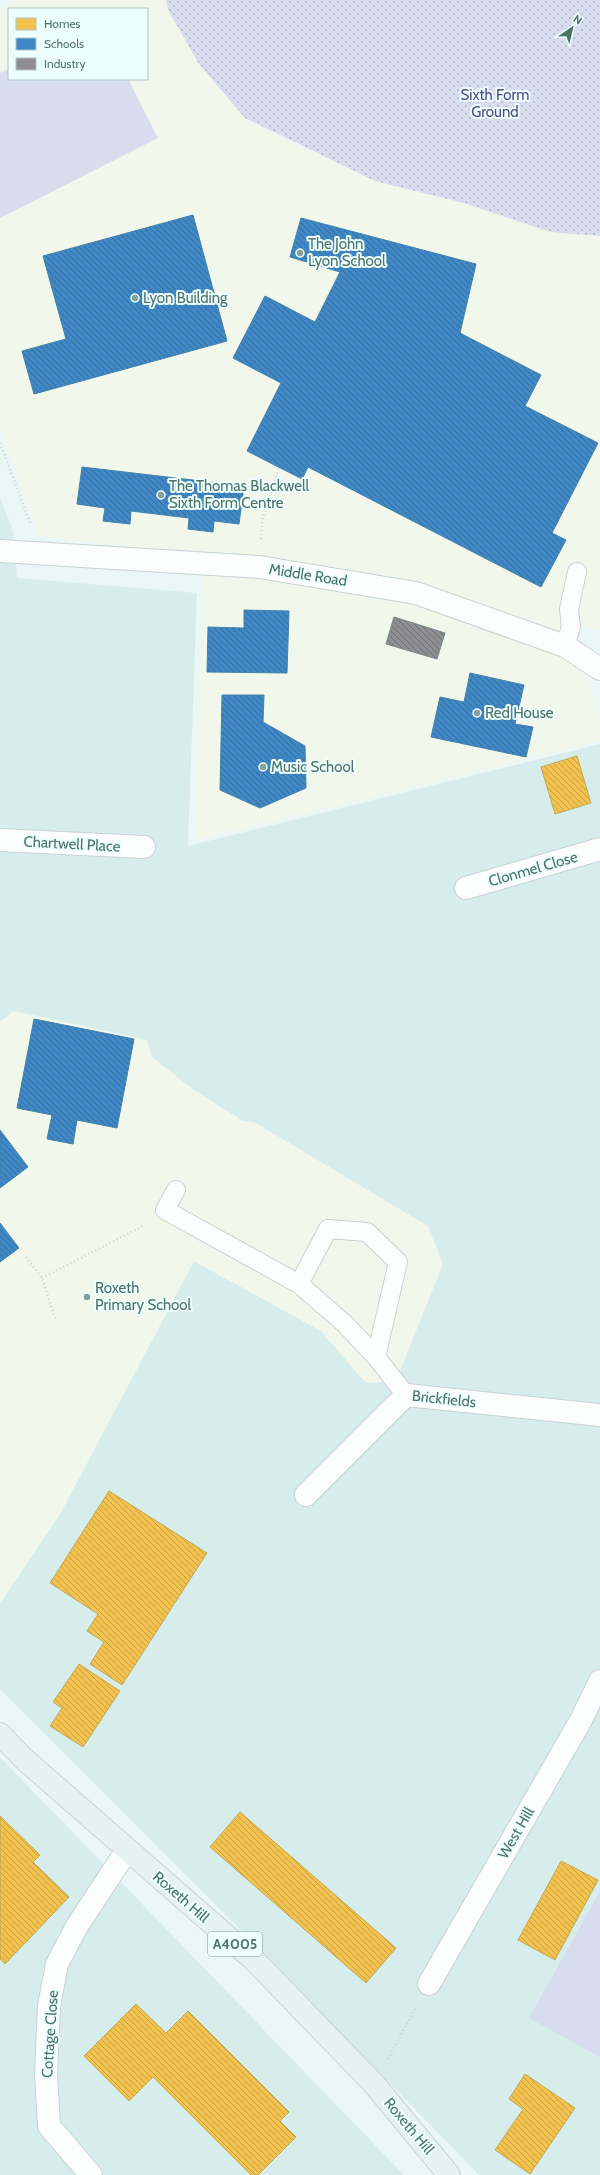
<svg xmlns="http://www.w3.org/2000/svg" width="600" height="2175" viewBox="0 0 600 2175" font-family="Cabin,sans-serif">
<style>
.residential{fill:#d7edec}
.education{fill:#f2f7ec;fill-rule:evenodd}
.grass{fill:url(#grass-dots)}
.garden{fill:#d7dcee}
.homes{fill:url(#homes-back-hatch);stroke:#c0aa56}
.schools{fill:url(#schools-back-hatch);stroke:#4382a9}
.industry{fill:url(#industry-back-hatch);stroke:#7a8585}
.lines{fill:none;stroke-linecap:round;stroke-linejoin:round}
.lane-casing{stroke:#c7d3d2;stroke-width:20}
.street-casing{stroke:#c7d3d2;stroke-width:24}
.primary-casing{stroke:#c7d5d2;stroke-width:24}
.path{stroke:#cbd7d4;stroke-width:2.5;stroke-dasharray:1 3;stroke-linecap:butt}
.lane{stroke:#fcfefe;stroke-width:18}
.street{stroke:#fcfefe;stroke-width:22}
.primary{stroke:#e6f1f1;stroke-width:22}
.poi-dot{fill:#84a19a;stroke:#ecfefd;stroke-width:1.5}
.labels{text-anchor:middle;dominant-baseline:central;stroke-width:4;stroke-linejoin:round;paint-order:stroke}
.shield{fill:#ecfefd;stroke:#7d9d95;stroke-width:1}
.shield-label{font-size:14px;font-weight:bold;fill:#4d7368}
.park-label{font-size:15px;fill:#4f4b83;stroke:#ecfefd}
.poi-label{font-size:15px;fill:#4d7368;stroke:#ecfefd;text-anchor:start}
.street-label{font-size:15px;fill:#4d7368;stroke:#ecfefd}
</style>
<defs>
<pattern id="grass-dots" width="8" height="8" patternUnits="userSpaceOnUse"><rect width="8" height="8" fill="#d7dcee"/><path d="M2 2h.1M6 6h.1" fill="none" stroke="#b1b7c5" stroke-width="1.8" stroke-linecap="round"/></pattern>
<pattern id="homes-back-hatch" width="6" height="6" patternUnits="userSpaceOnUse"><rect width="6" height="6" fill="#f2c14e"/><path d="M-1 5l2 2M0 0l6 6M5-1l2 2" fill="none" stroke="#c6a145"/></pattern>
<pattern id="schools-back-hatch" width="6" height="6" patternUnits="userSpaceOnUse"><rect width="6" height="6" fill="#3f88c5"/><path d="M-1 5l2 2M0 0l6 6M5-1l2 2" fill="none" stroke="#356e9c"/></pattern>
<pattern id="industry-back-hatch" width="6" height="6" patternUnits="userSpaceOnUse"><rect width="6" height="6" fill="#8d8d92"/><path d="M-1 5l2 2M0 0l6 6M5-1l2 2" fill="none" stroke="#707275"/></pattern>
</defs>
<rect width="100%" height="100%" fill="#ebf6f6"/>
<path class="residential" d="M0,497L13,531L17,578L197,593L188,846L600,744V2175H479L219,1908L0,1689V1603L60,1514L194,1261L321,1331L366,1383L254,1122L243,1121L192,1089L152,1057L14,1011L0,1022Z
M0,1757L404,2175H0Z"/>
<path class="education" d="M16,0H600V630L574,623L600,722V741L196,840L203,555L38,536L0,427V11ZM9,9H147V79H9Z
M14,1011L147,1040L152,1057L192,1089L243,1121L254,1122L428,1226L443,1264L396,1381L366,1383L321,1331L194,1261L60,1514L0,1603V1022Z"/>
<path class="grass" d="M166,0H600V236L550,232L464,203L375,181L245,118L199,64L168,10Z"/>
<path class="garden" d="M9,69V79H128L158,138L0,218V73Z
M600,1891V2057L529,2018Z"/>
<path class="homes" d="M577,756L591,803L555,814L541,767Z
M109,1491L207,1553L122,1685L90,1664L104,1642L87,1631L98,1614L50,1583Z
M79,1664L120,1691L83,1747L50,1726L62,1708L53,1702Z
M240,1812L396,1948L366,1983L210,1847Z
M0,1816L40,1855L33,1862L69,1897L5,1964L0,1959Z
M561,1861L598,1880L555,1960L518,1940Z
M136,2004L166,2033L188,2011L289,2112L280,2121L296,2137L258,2175H251L153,2077L129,2101L84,2056Z
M525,2074L575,2108L530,2174L495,2150L523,2109L509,2099Z"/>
<path class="schools" d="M193,215L227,341L34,394L22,351L66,339L43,256Z
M301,218L476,264L460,333L541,375L525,406L598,443L552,533L566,540L541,587L308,467L302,479L247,451L281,383L233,358L265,296L315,322L340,272L290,257Z
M82,467L244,486L239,524L214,521L213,532L188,529L189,518L131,511L130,524L103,521L105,508L77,504Z
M244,610L289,611L287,673L207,672L208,627L244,628Z
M470,673L524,685L515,724L533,727L526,757L431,737L440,697L464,702Z
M222,695H264L263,722L305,746L306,788L260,808L220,790Z
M34,1019L134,1039L117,1128L77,1120L73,1144L47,1139L52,1115L17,1108Z
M0,1130L28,1167L0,1188Z
M0,1223L19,1248L0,1262Z"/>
<path class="industry" d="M394,617L445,633L437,659L386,644Z"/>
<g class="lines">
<g class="lane-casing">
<path id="lane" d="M565,646L571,627L569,609L577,572
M176,1190L165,1210L299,1284L345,1324L376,1357L406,1395
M299,1284L328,1229L367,1232L398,1262L376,1357"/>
</g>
<g class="street-casing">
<path id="street" d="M0,551L259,567L416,593L565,646L600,669
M0,840L144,847
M466,888L600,849
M306,1495L406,1395L600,1415
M429,1984L581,1720L600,1681
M91,2175L49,2126L46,2074L49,2006L57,1964L77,1926L127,1850"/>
</g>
<g class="primary-casing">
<path id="primary" d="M0,1734L24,1759L254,1960L374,2084L449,2175"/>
</g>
<path class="path" d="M0,443L31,525
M261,539L262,521L279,467
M26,1257L42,1278L56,1321
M42,1278L145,1225
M388,2059L416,2007"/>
<use href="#lane" class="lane"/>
<use href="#street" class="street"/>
<use href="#primary" class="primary"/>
</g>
<g class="poi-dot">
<circle cx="300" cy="253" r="4"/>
<circle cx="135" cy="298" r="4"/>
<circle cx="161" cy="495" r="4"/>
<circle cx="477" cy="713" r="4"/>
<circle cx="263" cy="767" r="4"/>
<circle cx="87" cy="1297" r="4"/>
</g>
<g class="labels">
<rect class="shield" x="208" y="1932" width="54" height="24" rx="3"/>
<g class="shield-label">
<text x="235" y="1944">A4005</text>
</g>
<g class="park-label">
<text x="495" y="95">Sixth Form<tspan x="495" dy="17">Ground</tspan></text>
</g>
<g class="poi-label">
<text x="308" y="244">The John<tspan x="308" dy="17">Lyon School</tspan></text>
<text x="143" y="298">Lyon Building</text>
<text x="169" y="486">The Thomas Blackwell<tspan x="169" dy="17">Sixth Form Centre</tspan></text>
<text x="485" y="713">Red House</text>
<text x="271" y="767">Music School</text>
<text x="95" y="1288">Roxeth<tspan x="95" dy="17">Primary School</tspan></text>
</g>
<g class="street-label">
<text transform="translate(308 575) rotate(9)">Middle Road</text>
<text transform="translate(72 844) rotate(3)">Chartwell Place</text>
<text transform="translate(533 869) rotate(-16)">Clonmel Close</text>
<text transform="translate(444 1399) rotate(6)">Brickfields</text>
<text transform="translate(516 1833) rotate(-60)">West Hill</text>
<text transform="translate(181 1897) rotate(41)">Roxeth Hill</text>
<text transform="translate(50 2034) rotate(-86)">Cottage Close</text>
<text transform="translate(409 2126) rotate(50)">Roxeth Hill</text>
</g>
</g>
<rect x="8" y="8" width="140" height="72" fill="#ecfefd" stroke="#acc6c1"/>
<rect x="16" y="18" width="20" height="12" fill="#f2c14e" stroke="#acc6c1"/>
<text x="44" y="28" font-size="12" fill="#4d7368">Homes</text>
<rect x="16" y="38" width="20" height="12" fill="#3f88c5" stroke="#acc6c1"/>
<text x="44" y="48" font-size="12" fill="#4d7368">Schools</text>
<rect x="16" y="58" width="20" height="12" fill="#8d8d92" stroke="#acc6c1"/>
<text x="44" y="68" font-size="12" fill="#4d7368">Industry</text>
<g transform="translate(572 28) rotate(34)" stroke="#ecfefd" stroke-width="3" paint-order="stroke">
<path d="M0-3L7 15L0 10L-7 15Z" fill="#4d7368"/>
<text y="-6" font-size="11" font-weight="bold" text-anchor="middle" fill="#4d7368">N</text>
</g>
</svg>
